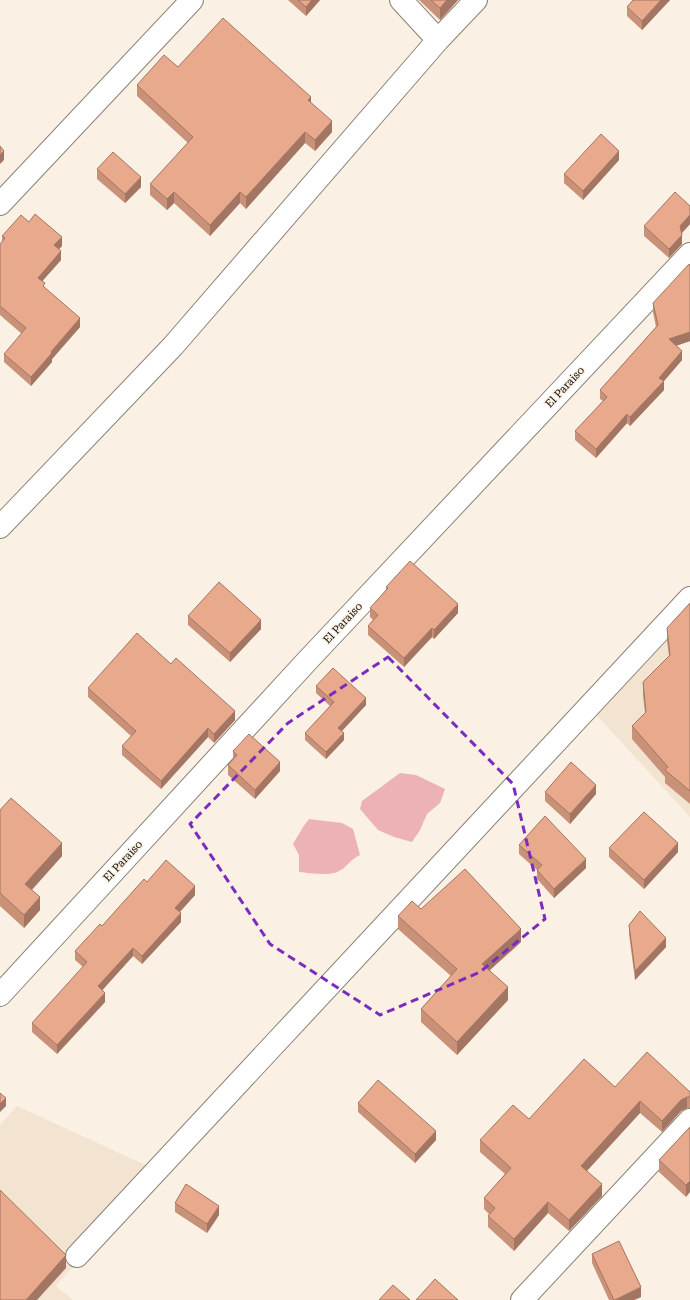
<svg xmlns="http://www.w3.org/2000/svg" width="690" height="1300" viewBox="0 0 690 1300" font-family="'Roboto Serif',serif">
<style>
.built{fill:#f2e4d1}
.green{fill:#edb2b6}
.lines{fill:none;stroke-linecap:round;stroke-linejoin:round}
.minor-casing{stroke:#8a8276;stroke-width:24}
.minor{stroke:#fff;stroke-width:22}
.wall{fill:#c89178}
.shaded-wall{fill:#a27662}
.building{fill:#e8a98c;stroke:#a27662}
.marked{fill:none;stroke:#7b2cbf;stroke-width:3;stroke-dasharray:8 5;stroke-linejoin:round}
.labels{text-anchor:middle;dominant-baseline:central;stroke-width:3;stroke-linejoin:round;paint-order:stroke}
.street-label{font-size:11px;fill:#14110c;stroke:#faf0e3}
</style>
<rect width="100%" height="100%" fill="#faf0e3"/>
<path class="built" d="M690,602V817L592,710Z
M17,1106L156,1170L56,1286L73,1300H0V1125Z"/>
<path class="green" d="M400,773L416,775L445,789L440,803L427,814L420,830L412,842L394,837L378,830L360,809L362,801Z
M309,819L342,823L353,829L360,855C350,859 346,869 337,872C328,876 309,873 299,872V855L293,844L303,827Z"/>
<g class="lines">
<g class="minor-casing">
<path id="minor" d="M401,0L438,40
M0,204L192,0
M0,527L173,346L438,40L476,0
M0,995L307,661L690,254
M77,1256L690,598
M522,1300L690,1120"/>
</g>
<use href="#minor" class="minor"/>
</g>
<path class="wall" d="M288,0H320L306,16Z
M419,0H458L440,20Z
M633,0H670L642,30L627,16V7Z
M178,67L311,103L332,132L315,151L305,143L246,209L240,203L210,236L174,203L167,210L150,195V184L188,143L137,96V85Z
M619,160L583,200L564,183V174Z
M97,169L141,187L125,203L97,179Z
M690,206V224L682,233V244L669,258L644,236V226Z
M29,222L62,246L59,249L61,260L42,281L45,288L80,327L52,359V362L31,386L4,362V354L22,334L0,315V244L2,242V236Z
M690,267V341L676,346L682,360L664,381V390L630,426L627,423L596,458L575,440V431L603,401L600,399V390L656,327L653,312V303Z
M386,587L458,613L434,639L432,637L404,667L368,635V626L373,620L370,617V608L386,590Z
M690,603V804L665,783V777L632,739V726L645,713L643,695V682L669,656L667,641V628Z
M188,616L261,629L230,662L188,625Z
M316,686L366,705L342,731L344,740L326,759L305,740V733L330,706L316,693Z
M88,688L235,720L214,743L208,737L161,789L122,755V746L131,736L88,697Z
M233,751L280,771L255,799L228,775V765L233,759Z
M545,792L596,794L570,824L545,801Z
M0,810L62,856L32,890L40,910L24,928L0,906Z
M519,845L586,868L554,898L537,879V870L519,854Z
M609,848L678,852L644,889L609,857Z
M147,882L195,895L180,912L181,922L142,964L133,956L102,990L105,1002L57,1054L32,1032V1023L83,967L75,960V951L102,926Z
M421,909L521,942L490,970L508,1000L457,1055L421,1022V1009L451,976L398,929V916Z
M629,925L666,947L635,980L629,934Z
M615,1087L690,1092V1108H687L681,1111L662,1132L640,1113L587,1171L602,1196L569,1231L548,1213L514,1251L488,1227V1216L489,1214L484,1209V1198L505,1174L480,1152V1140L529,1119Z
M358,1103L436,1140L415,1163L358,1112Z
M690,1127L686,1197L659,1172V1160Z
M175,1203L219,1215L207,1233L175,1212Z
M592,1254L641,1297L634,1300H609L592,1263Z"/>
<path class="shaded-wall" d="M312,0H320L306,16V7Z
M447,0H458L440,20V8Z
M661,0H670L642,30V21Z
M311,97V108L308,100Z
M332,121V132L315,151V140Z
M305,132V143L246,209V197Z
M4,151V160L0,164V155Z
M619,151V160L583,200V191Z
M141,177V187L125,203V194Z
M174,192V203L167,210V199Z
M240,192V203L210,236V225Z
M690,215V224L680,235V226Z
M682,235V244L669,258V249Z
M62,237V246L54,254V245Z
M61,251V260L38,286V278Z
M80,318V327L52,359V362L31,386V377L51,352Z
M690,332V341L669,348V339Z
M682,351V360L664,381V390L630,426V417L659,378Z
M627,414V423L596,458V449Z
M458,604V613L434,639V630Z
M261,620V629L230,662V653Z
M432,628V637L404,667V658Z
M366,698V705L338,735V728Z
M235,711V720L214,743V734Z
M208,728V737L161,789V781Z
M344,733V740L326,759V752Z
M280,762V771L255,799V790Z
M596,785V794L570,824V814Z
M62,843V856L25,897V884Z
M678,843V852L644,889V880Z
M586,859V868L554,898V889Z
M195,886V895L175,917V908Z
M40,897V910L24,928V915Z
M181,913V922L142,964V956Z
M521,929V942L482,977V964Z
M666,938V947L635,980V971Z
M133,948V956L98,995V986Z
M508,987V1000L457,1055V1042Z
M105,993V1002L57,1054V1045Z
M687,1097V1108L681,1111L662,1132V1121L681,1100Z
M6,1098V1106L0,1112V1104Z
M640,1101V1113L581,1177V1166Z
M436,1131V1140L415,1163V1154Z
M690,1181V1192L686,1197V1185Z
M602,1184V1196L569,1231V1220Z
M548,1202V1213L514,1251V1239Z
M219,1206V1215L207,1233V1224Z
M66,1255V1268L37,1300H26Z
M641,1287V1297L634,1300H615Z"/>
<path class="building" d="M298,0H312L306,7Z
M431,0H447L440,8Z
M633,0H661L642,21L627,7Z
M223,18L311,97L308,100L332,121L315,140L305,132L246,197L240,192L210,225L174,192L167,199L150,184L193,137L137,85L164,55L178,67Z
M601,134L619,151L583,191L564,174Z
M0,146L4,151L0,155Z
M113,152L141,177L125,194L97,169Z
M675,192L690,206V215L680,226L682,235L669,249L644,226Z
M35,214L62,237L54,245L61,251L38,278L45,283L43,286L80,318L51,352L52,353L31,377L4,354L26,328L0,306V244L5,238L2,236L21,215L29,222Z
M689,264L690,267V332L669,339L682,351L659,378L664,381L630,417L627,414L596,449L575,431L607,397L600,390L658,325L653,303Z
M410,561L458,604L434,630L432,628L404,658L368,626L378,615L370,608L388,588L386,587Z
M219,582L261,620L230,653L188,616Z
M690,603V791L665,770L668,767L632,726L646,712L643,682L670,655L667,628Z
M137,633L171,664L176,658L235,711L214,734L208,728L161,781L122,746L136,731L88,688Z
M333,668L366,698L338,728L344,733L326,752L305,733L334,702L316,686Z
M249,734L280,762L255,790L228,765L237,755L233,751Z
M571,762L596,785L570,814L545,792Z
M11,798L62,843L25,884L40,897L24,915L0,893V810Z
M644,812L678,843L644,880L609,848Z
M545,816L586,859L554,889L537,870L542,865L519,845Z
M166,860L195,886L175,908L181,913L142,956L133,948L98,986L105,993L57,1045L32,1023L87,962L75,951L100,924L102,926L144,879L147,882Z
M465,869L521,929L482,964L508,987L457,1042L421,1009L457,969L398,916L412,901L421,909Z
M640,911L666,938L635,971L629,925Z
M647,1052L690,1092V1097H687L681,1100L662,1121L640,1101L581,1166L602,1184L569,1220L548,1202L514,1239L488,1216L495,1208L484,1198L511,1168L480,1140L513,1105L529,1119L584,1059L615,1087Z
M378,1080L436,1131L415,1154L358,1103Z
M0,1093L6,1098L0,1104Z
M690,1127V1181L686,1185L659,1160Z
M186,1184L219,1206L207,1224L175,1203Z
M0,1190L66,1255L26,1300H0Z
M619,1241L641,1287L615,1300H614L592,1254Z
M435,1279L458,1300H416Z
M393,1285L410,1300H379Z"/>
<path class="marked" d="M388,657L513,784L545,919L480,972L380,1015L270,944L190,824L288,723Z"/>
<g class="labels">
<g class="street-label">
<text transform="translate(565 387) rotate(-47)">El Paraiso</text>
<text transform="translate(343 623) rotate(-47)">El Paraiso</text>
<text transform="translate(123 861) rotate(-47)">El Paraiso</text>
</g>
</g>
</svg>
